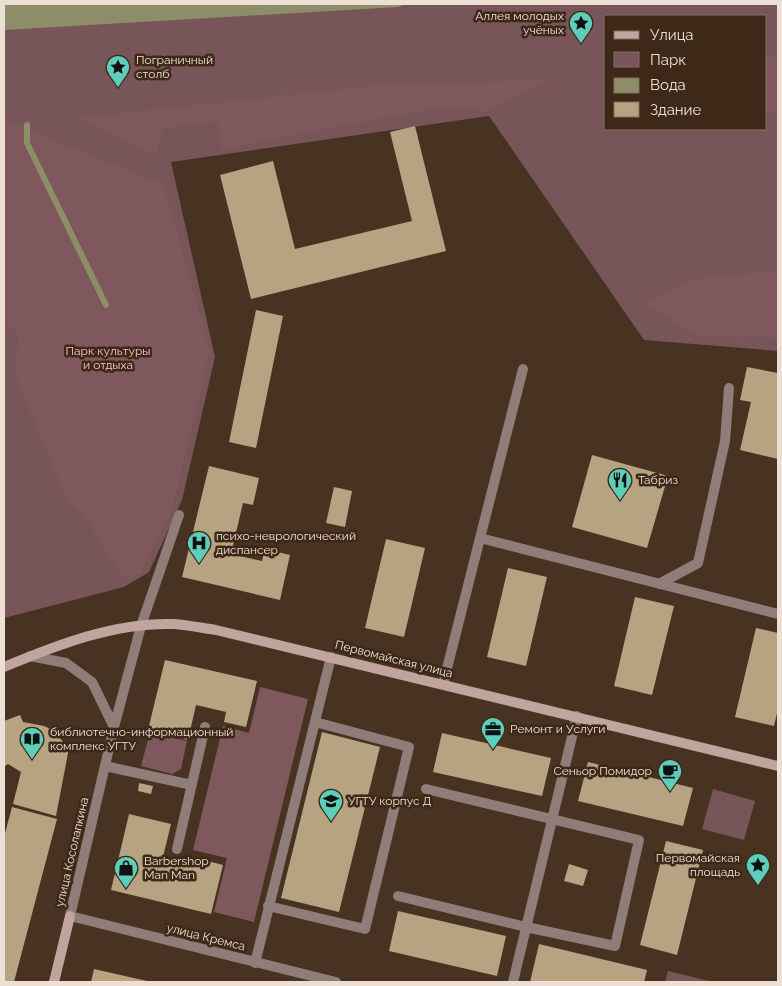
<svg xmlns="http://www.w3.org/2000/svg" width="782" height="986" viewBox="0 0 782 986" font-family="Raleway,sans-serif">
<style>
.green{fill:#775559;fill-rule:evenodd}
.forest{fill:#7e585d}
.water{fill:#8d8d68}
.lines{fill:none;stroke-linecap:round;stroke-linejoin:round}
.stream{stroke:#8d8d68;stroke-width:6}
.building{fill:#b6a381}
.lane{stroke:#8f7d79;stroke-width:10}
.street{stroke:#8f7d79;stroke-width:10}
.secondary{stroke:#c1a49d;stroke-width:10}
.labels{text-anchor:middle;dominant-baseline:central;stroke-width:5;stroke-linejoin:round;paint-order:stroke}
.poi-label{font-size:12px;fill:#eddfd4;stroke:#3e2817;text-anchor:start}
.park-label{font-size:12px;fill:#fcc3ca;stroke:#3e2817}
.street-label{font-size:12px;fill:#eddfd4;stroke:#3e2817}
</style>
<rect width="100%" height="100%" fill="#483221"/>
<path class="green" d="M4,4H778V351L644,340L489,116L171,162L215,357L182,500L149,572L124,587L4,618ZM606,16H766V129H606Z
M713,789L755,801L744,840L702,829Z
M668,971L709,981V982H665Z"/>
<path class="forest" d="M778,55V114L766,113V56Z
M551,80L487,111L436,108L222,149L217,121L162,129L156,156L78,118L388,84Z
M4,121H8L164,185L210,351L171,513L140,573L123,579L91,526L64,493L15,375L18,335L4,322Z
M778,270V338L695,335L643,303L697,279Z
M260,687L308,699L254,922L214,912L227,858L193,850L223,726L249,733Z
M150,732L187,741L181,769L172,774L141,766Z"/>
<path class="water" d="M4,4H404L399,7L4,30Z"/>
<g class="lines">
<path class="stream" d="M27,125V143L106,305"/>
</g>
<path class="building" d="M415,126L446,251L251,299L220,175L273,161L295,249L412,221L390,132Z
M256,310L283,316L256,448L229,442Z
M747,367L778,373V459L740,450L751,402L740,400Z
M592,455L668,476L647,548L572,527Z
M209,466L259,478L253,505L243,503L231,554L262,561L265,549L290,555L280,600L182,577Z
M334,487L352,491L345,527L326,523Z
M386,539L425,548L404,637L365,628Z
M508,568L547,577L526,666L487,657Z
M635,597L674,606L652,695L614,686Z
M756,628L778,633V709L774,726L735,717Z
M165,660L257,681L246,727L224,722L226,712L196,705L188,740L148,730Z
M20,715L23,722L44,726L55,731L65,745L68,753L56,816L13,804L21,772L8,764L4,767V721Z
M322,732L380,747L339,912L281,898Z
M442,733L551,758L542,796L433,772Z
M588,762L693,788L683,826L578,801Z
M139,783L153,786L151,794L138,791Z
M12,807L57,819L14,982H4V837Z
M129,814L171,824L162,861L190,867L192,857L223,865L211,914L111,890Z
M666,841L703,850L677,955L640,945Z
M569,864L588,870L583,886L564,881Z
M398,911L506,936L497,976L389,951Z
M539,944L647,970L644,982H530Z
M94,969L147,981V982H91Z"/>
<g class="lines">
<path class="lane" d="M480,538L778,614
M659,584L698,563L725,441L729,388
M443,684L523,369
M105,766L192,785
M177,849L205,727
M398,896L526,927L615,946L639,840L426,789
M268,906L365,929L409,747L315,722
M255,963L331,657
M513,982L577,716"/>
<path class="street" d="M179,515L141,626L114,727L70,916L336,982
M30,656L66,663L92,682L114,727"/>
<path class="secondary" d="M4,667C57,645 115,622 174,624C188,625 202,628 216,630L778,766
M54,982L70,916"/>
</g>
<defs>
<g id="sight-pin" transform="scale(1.25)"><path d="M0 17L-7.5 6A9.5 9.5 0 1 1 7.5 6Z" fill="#5cceba" stroke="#3e2817"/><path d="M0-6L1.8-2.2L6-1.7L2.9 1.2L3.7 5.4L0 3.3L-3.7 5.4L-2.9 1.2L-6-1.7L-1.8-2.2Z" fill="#111"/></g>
<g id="restaurant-pin" transform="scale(1.25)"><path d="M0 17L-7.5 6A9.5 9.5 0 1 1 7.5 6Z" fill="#5cceba" stroke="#3e2817"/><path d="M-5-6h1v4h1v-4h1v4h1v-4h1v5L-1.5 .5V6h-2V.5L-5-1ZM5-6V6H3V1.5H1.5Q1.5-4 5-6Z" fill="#111"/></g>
<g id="hospital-pin" transform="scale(1.25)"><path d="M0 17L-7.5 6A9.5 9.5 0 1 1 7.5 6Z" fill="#5cceba" stroke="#3e2817"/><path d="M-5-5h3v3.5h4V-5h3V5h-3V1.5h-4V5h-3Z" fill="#111"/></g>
<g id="office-pin" transform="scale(1.25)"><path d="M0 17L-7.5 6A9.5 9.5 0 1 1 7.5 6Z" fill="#5cceba" stroke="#3e2817"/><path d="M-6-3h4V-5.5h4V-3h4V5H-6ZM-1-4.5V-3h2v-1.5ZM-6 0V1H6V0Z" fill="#111"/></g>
<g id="library-pin" transform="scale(1.25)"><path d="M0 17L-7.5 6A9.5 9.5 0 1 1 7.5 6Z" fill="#5cceba" stroke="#3e2817"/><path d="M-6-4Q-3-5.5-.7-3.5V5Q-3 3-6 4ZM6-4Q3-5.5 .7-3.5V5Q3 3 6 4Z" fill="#111"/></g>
<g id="cafe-pin" transform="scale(1.25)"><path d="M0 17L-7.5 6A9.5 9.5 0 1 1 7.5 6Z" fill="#5cceba" stroke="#3e2817"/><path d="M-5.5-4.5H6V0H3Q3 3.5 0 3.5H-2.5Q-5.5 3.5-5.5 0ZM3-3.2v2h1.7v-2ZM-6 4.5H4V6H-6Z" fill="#111"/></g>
<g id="university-pin" transform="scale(1.25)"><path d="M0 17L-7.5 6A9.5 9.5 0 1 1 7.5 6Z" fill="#5cceba" stroke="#3e2817"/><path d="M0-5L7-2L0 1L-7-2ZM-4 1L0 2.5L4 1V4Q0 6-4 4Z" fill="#111"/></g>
<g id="shop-pin" transform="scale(1.25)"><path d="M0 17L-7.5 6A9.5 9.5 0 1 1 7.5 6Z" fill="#5cceba" stroke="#3e2817"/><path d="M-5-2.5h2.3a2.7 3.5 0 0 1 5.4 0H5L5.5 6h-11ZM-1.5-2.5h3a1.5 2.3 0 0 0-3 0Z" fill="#111"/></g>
</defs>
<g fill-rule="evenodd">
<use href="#sight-pin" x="581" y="23"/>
<use href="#sight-pin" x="118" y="67"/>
<use href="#restaurant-pin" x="620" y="480"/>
<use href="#hospital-pin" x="199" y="543"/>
<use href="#office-pin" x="493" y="729"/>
<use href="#library-pin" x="32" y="739"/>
<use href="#cafe-pin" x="670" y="771"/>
<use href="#university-pin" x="331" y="801"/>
<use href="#sight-pin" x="758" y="865"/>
<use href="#shop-pin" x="126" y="868"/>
</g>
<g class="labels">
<g class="poi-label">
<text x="564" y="16" text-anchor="end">Аллея молодых<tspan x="564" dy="14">учёных</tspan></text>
<text x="136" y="60">Пограничный<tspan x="136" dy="14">столб</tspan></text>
<text x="638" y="480">Табриз</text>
<text x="216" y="536">психо-неврологический<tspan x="216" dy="14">диспансер</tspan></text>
<text x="510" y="729">Ремонт и Услуги</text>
<text x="50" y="732">библиотечно-информационный<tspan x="50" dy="14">комплекс УГТУ</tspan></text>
<text x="652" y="771" text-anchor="end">Сеньор Помидор</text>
<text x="348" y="801">УГТУ корпус Д</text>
<text x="740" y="858" text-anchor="end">Первомайская<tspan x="740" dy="14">площадь</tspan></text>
<text x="144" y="861">Barbershop<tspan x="144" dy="14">Man Man</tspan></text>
</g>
<g class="park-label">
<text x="108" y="351">Парк культуры<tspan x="108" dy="14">и отдыха</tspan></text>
</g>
<g class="street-label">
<text transform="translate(394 659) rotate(14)">Первомайская улица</text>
<text transform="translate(72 852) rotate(-77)">улица Косолапкина</text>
<text transform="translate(206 937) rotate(14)">улица Кремса</text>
</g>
</g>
<rect width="782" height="986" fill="none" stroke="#eddfd4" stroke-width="10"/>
<rect x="604" y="15" width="162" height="115" fill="#3e2817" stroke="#847163"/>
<rect x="614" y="31" width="25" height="8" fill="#c1a49d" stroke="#847163"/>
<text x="650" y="40" font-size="15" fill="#eddfd4">Улица</text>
<rect x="614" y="52" width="25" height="15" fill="#775559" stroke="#847163"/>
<text x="650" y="65" font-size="15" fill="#eddfd4">Парк</text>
<rect x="614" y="78" width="25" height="15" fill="#8d8d68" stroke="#847163"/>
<text x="650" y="90" font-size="15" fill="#eddfd4">Вода</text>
<rect x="614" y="102" width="25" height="15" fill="#b6a381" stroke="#847163"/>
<text x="650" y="115" font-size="15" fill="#eddfd4">Здание</text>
</svg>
